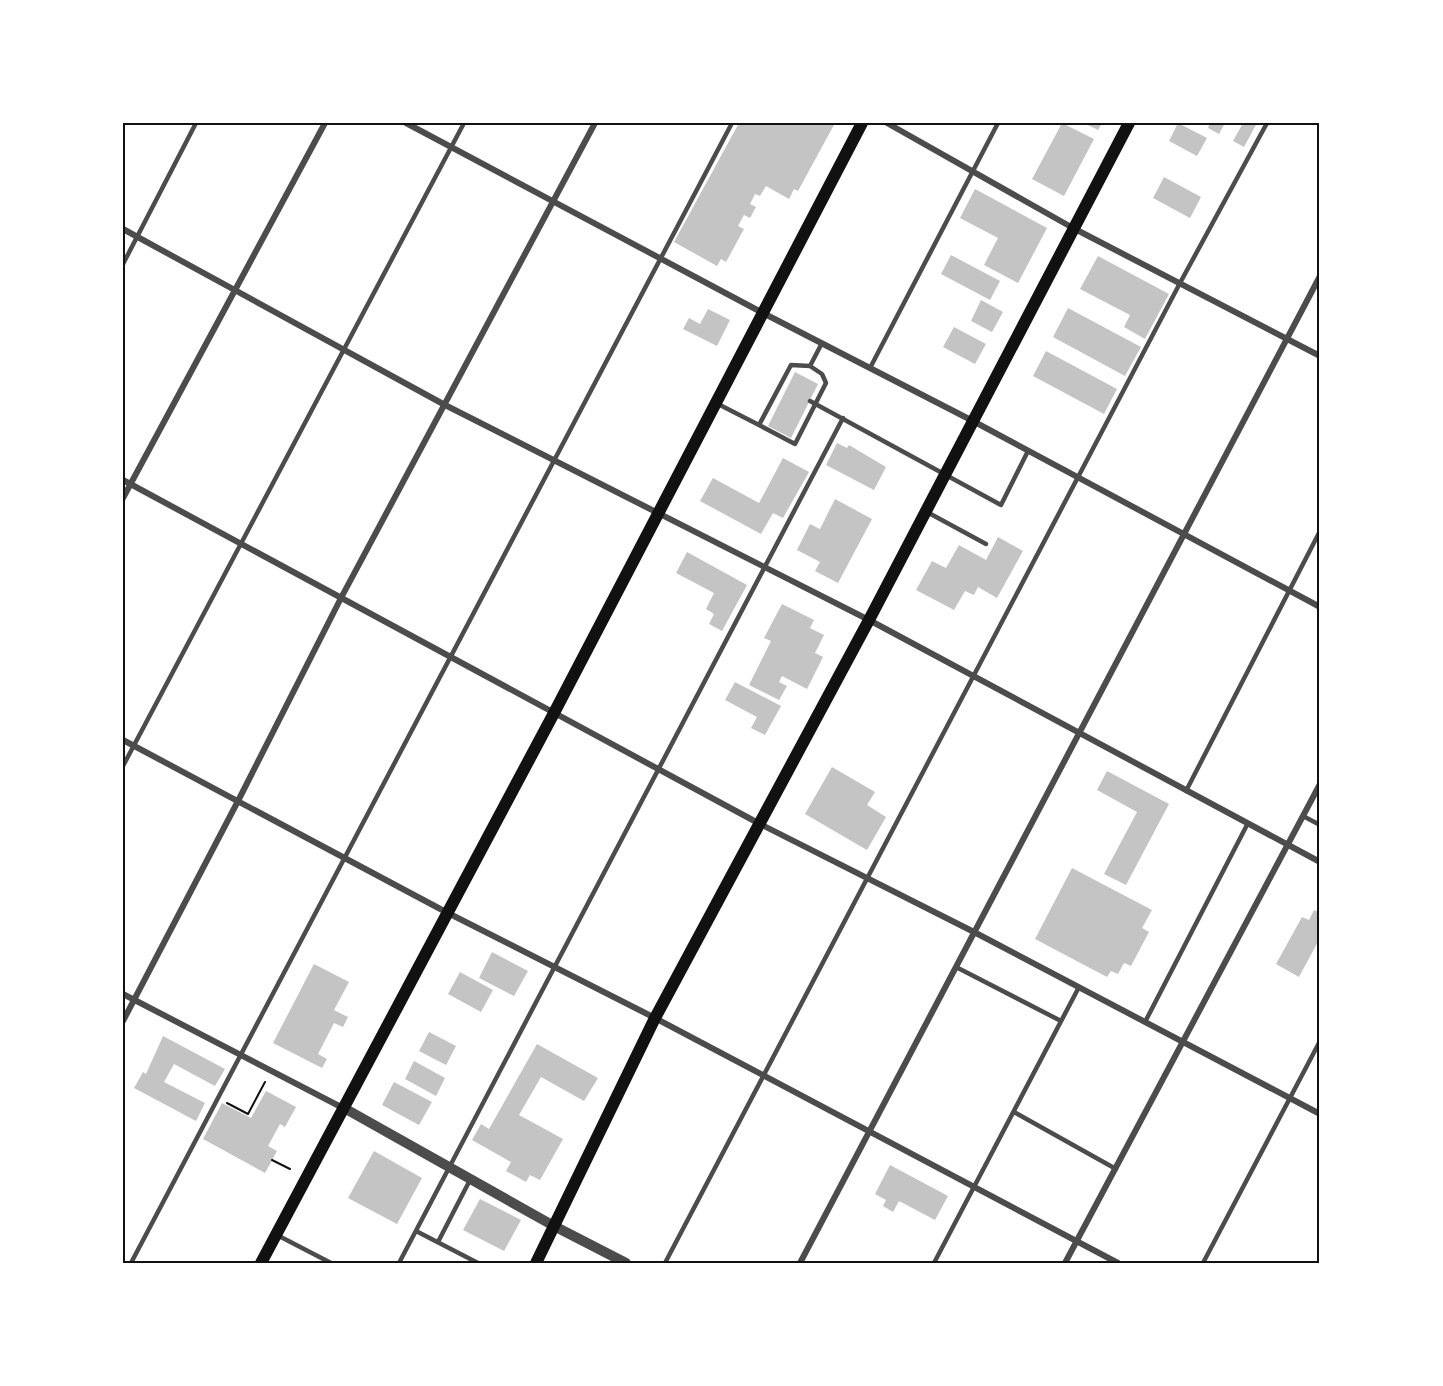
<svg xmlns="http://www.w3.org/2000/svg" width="1443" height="1386" viewBox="0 0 1443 1386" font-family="Karla,sans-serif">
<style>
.building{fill:#c4c4c4}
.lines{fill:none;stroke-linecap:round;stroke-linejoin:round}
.path{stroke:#111;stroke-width:2}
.service{stroke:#4c4c4c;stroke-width:4.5}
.minor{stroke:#4c4c4c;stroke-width:6}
.tertiary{stroke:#4c4c4c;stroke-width:10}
.secondary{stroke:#111;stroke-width:12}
.neatline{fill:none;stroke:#111;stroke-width:2}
</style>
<rect width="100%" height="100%" fill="#fff"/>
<path class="building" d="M739,123H835L798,191L794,189L789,199L766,186L760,196L755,194L750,204L756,207L750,218L744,215L738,226L744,229L726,262L721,259L717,266L674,242Z
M1062,123L1094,139L1064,196L1032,179Z
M1084,123H1102L1098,130Z
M1178,123L1207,138L1197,156L1169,141Z
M1210,123H1225L1219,134L1208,128Z
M1243,123H1257L1244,147L1233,141Z
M1164,177L1201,197L1190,218L1153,198Z
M975,189L1047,228L1018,283L984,265L998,238L960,218Z
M951,255L1000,281L990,300L941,274Z
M1098,256L1169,294L1145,339L1124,327L1130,315L1080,289Z
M981,300L1003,312L992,332L971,321Z
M1068,308L1141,347L1125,376L1053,337Z
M708,309L730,320L717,346L683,329L689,318L700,324Z
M954,327L986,344L975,364L943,347Z
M1046,351L1117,389L1104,414L1033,376Z
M795,372L818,384L791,438L768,426Z
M837,443L847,448L849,445L886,467L874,490L826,465Z
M783,458L809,472L783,518L773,513L761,534L700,501L713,478L759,503Z
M835,499L872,519L838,583L815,571L820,562L797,550L810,524L820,529Z
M998,537L1023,551L997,598L978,587L974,595L965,591L954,610L916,590L932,561L946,568L959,545L986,560Z
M687,552L747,585L722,631L709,624L714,614L706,609L714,593L676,573Z
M782,604L814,620L810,628L824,635L815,653L823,657L807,689L782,676L779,682L787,686L779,700L749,685L771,641L764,638Z
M735,682L781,706L765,735L751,728L757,717L725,700Z
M832,767L875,792L867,805L886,817L867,850L805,814Z
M1107,771L1169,804L1126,885L1104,874L1137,812L1097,790Z
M1072,868L1152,910L1142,928L1149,932L1131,966L1124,963L1118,974L1111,971L1107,977L1035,939Z
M1314,910L1320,913L1318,925L1320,926V938L1299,977L1276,964L1302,917L1309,920Z
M492,952L528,971L514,996L479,978Z
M314,964L349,982L334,1010L348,1017L343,1027L334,1023L318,1054L327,1059L322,1068L273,1043Z
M460,972L493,990L481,1012L448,994Z
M429,1032L456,1046L446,1065L419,1051Z
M163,1036L225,1069L215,1086L174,1064L164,1082L205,1103L196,1121L134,1088L143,1072L146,1074Z
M537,1044L598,1078L584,1101L541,1077L519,1115L563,1139L540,1180L530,1175L526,1182L506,1171L511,1162L472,1140L481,1124L489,1129Z
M414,1061L445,1078L436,1096L405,1079Z
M394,1082L432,1102L419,1125L382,1105Z
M266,1091L296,1107L285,1127L280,1124L268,1146L277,1151L265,1173L203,1139L222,1103L251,1118Z
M374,1151L422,1178L397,1224L348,1198Z
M890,1165L948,1196L935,1220L899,1201L893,1212L883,1206L886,1200L875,1194Z
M480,1199L521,1220L504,1251L463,1230Z"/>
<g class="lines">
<path class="path" d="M227,1103L248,1114L265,1082
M272,1160L290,1169"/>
<path class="service" d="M123,264L196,123
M870,368L998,123
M810,401L1001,505L1028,451
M718,404L759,425L791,365L810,366L822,343
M759,425L795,444L826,383L822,374L810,366
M927,512L986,544
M123,766L464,123
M1186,791L1320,531
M1303,816L1320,825
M956,967L1061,1021
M1145,1022L1248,823
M1014,1112L1116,1169
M416,1231L478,1263
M277,1235L331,1263
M438,1242L470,1180
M131,1263L732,123
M399,1263L843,418
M665,1263L1180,283L1267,123
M934,1263L1079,987
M1203,1263L1320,1041"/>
<path class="minor" d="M406,123L761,312L971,420L1320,607
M887,123L1073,228L1320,356
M123,229L445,405L869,620L1320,862
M123,480L760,824L974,932L1320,1114
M123,498L325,123
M123,740L446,912L655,1018L1118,1263
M123,994L343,1108
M123,1021L238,801L341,598L595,123
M800,1263L1320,276
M1065,1263L1320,784"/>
<path class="tertiary" d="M344,1108L554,1226L626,1263"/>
<path class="secondary" d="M261,1263L554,713L862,123
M536,1263L655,1018L869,620L1129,123"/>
</g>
<rect width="1443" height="1386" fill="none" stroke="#ffffff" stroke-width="249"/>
<rect x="124" y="124" width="1194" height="1138" class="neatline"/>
</svg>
